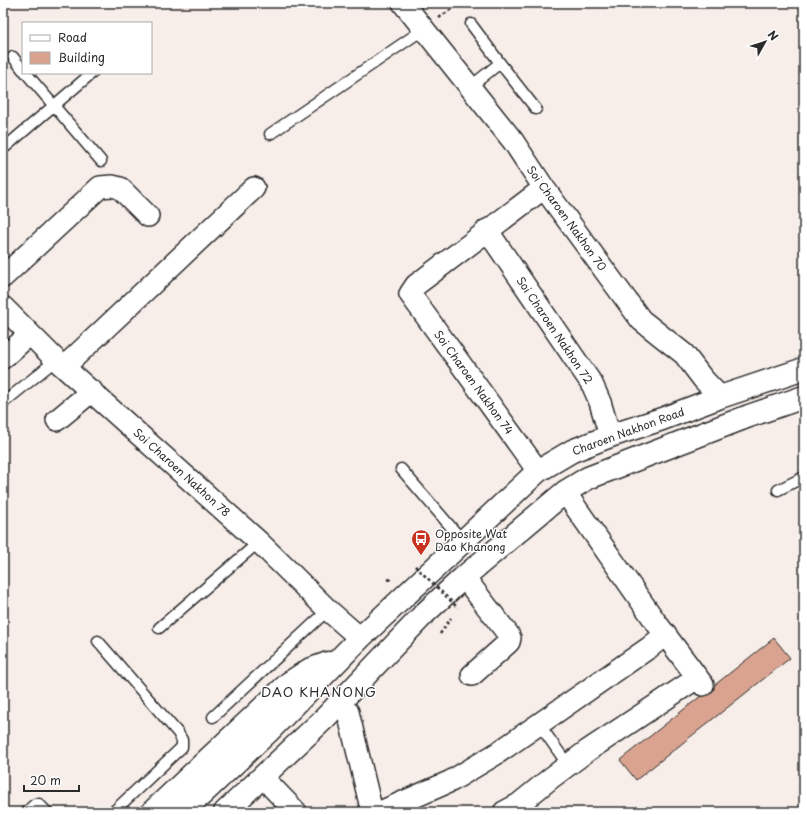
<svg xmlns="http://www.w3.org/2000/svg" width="807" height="815" viewBox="0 0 807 815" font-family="'Playpen Sans',sans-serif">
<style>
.building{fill:#d9a390;stroke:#2b2b2b}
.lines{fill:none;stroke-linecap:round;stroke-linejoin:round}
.lane-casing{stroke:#2b2b2b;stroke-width:13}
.street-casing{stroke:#2b2b2b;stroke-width:24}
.secondary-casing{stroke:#2b2b2b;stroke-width:25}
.path{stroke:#2b2b2b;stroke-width:2.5;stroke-dasharray:3 3;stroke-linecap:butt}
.lane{stroke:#fff;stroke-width:10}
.street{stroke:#fff;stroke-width:21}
.secondary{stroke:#fff;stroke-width:22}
.path-bridge{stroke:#2b2b2b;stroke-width:2.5;stroke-dasharray:3 3;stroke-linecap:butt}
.labels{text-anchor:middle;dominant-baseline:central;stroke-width:3;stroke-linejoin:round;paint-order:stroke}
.street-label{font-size:11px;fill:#2b2b2b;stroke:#fff}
.poi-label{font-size:11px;fill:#2b2b2b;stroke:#fff;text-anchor:start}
.quarter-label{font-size:13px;letter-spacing:1px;fill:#2b2b2b;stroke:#fff}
</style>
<rect width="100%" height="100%" fill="#f7ede9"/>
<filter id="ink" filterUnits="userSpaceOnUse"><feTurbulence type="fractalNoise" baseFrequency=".025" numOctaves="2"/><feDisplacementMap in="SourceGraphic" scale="8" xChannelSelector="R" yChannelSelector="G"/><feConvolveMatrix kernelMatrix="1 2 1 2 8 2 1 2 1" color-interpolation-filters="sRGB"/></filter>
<g filter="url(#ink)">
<path class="building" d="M774,638L790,658L636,780L620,760Z"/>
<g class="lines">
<g class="lane-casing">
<path id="lane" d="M471,24L500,63
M13,57L23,70
M26,73L101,161
M470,87L500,63L536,109
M270,134L424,29
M3,149L92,73
M3,403L56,360
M401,469L463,541
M778,490L804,477
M159,628L259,542
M98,641L178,733L182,740V747L113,812
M213,717L328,610
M539,724L568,765
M26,812L35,804H39L47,812"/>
</g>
<g class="street-casing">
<path id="street" d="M403,3L513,141L544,188L641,320L684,354L703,379L720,397
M487,230L592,384L600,402L610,436
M3,277L100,187L112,186L120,188L148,216
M3,307L56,360L259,542L328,610L360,638
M3,358L30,334
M64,367L254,188
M57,420L92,391
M538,471L410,294L416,285L544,188
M565,492L655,621L703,685
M464,577L508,634L510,638L509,642L472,675
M348,712L372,812
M272,787L296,812
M380,812L451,781L496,754L650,647L666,634
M504,812L519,804L551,778L587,751L697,678"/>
</g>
<g class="secondary-casing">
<path id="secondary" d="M152,812L289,683L309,670L328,663
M183,812L268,732L360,638L538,471L572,451L610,436L662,419L720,397L804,369
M225,812L325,718L425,613L464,577L565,492L588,478L749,416L804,397"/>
</g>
<path class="path" d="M439,18L460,3
M388,580L393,578
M440,634L451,618"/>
<use href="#lane" class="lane"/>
<use href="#street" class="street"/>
<use href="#secondary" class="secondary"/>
<path class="path-bridge" d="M415,566L458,608"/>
</g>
</g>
<defs>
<g id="bus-pin" transform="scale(1)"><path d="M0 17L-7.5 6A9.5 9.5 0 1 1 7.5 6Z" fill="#c8321e" stroke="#fff"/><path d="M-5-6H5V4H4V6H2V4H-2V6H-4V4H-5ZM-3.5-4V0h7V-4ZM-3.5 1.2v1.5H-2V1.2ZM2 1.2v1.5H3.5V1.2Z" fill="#fff"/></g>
</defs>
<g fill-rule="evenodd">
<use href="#bus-pin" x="421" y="539"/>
</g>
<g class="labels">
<g class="street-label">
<text transform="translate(567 218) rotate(54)">Soi Charoen Nakhon 70</text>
<text transform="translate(555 330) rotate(56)">Soi Charoen Nakhon 72</text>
<text transform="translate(474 382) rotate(54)">Soi Charoen Nakhon 74</text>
<text transform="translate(628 431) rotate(-20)">Charoen Nakhon Road</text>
<text transform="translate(182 472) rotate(42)">Soi Charoen Nakhon 78</text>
</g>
<g class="poi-label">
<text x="435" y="533">Opposite Wat<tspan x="435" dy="13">Dao Khanong</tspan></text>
</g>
<g class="quarter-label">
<text x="319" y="691">DAO KHANONG</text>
</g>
</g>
<rect width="807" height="815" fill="none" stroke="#fff" stroke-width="16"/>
<rect x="8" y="8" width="791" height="799" fill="none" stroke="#2b2b2b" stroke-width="1.5" filter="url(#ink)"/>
<rect x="22" y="22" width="130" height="52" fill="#ffffff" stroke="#aaaaaa"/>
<rect x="30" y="35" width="20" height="6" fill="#ffffff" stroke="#aaaaaa"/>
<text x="58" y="42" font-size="12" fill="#2b2b2b">Road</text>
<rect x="30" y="52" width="20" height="12" fill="#d9a390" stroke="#aaaaaa"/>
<text x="58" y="62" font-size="12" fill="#2b2b2b">Building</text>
<g transform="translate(765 42) rotate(51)" stroke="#ffffff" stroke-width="3" paint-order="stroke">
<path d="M0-3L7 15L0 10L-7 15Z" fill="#2b2b2b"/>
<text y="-6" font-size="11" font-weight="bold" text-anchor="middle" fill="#2b2b2b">N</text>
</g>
<path d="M24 785v6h55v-6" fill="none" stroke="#2b2b2b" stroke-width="2"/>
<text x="30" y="785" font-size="12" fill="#2b2b2b" stroke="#ffffff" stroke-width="3" paint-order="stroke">20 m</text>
</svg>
